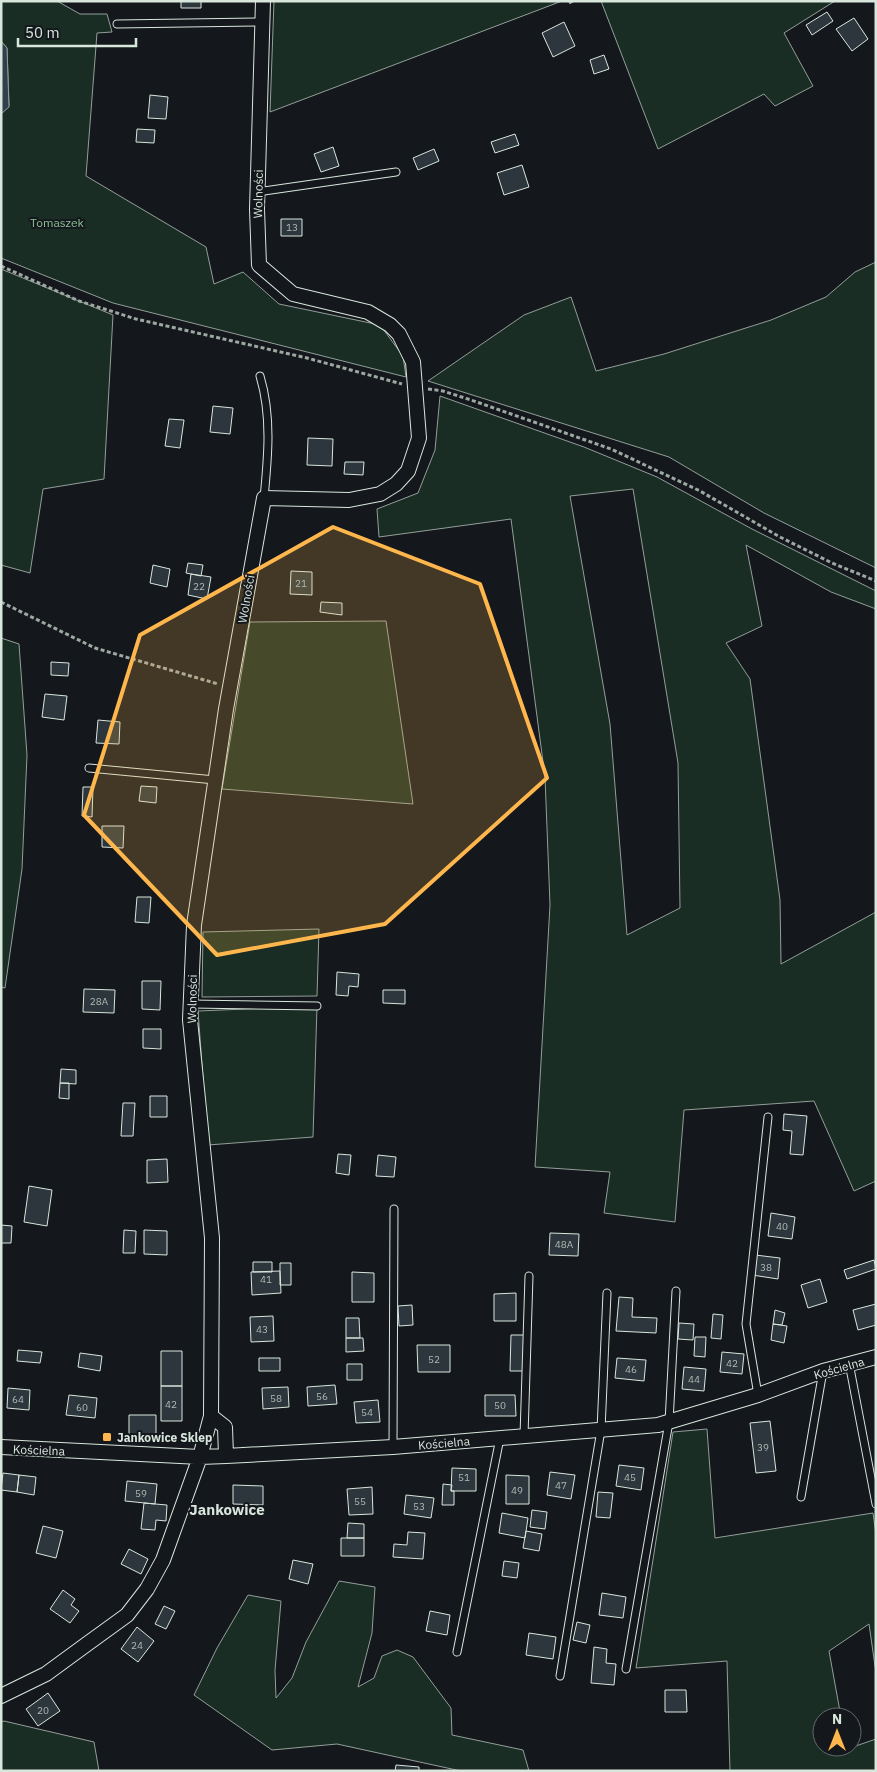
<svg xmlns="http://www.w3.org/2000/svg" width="877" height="1772" viewBox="0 0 877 1772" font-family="'IBM Plex Sans',sans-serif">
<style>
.green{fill:#1a2d24;stroke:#939e99;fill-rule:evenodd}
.water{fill:#2f3f4d;stroke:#939e99}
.building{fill:#2c363c;stroke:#d8e6dc}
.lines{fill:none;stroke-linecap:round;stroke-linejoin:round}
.lane-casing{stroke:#d8e6dc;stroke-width:9}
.street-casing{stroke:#d8e6dc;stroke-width:16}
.path{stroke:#9da8a2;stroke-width:3;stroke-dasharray:4 2.5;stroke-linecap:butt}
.lane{stroke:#14181c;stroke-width:7}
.street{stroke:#14181c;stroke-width:14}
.marked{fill:#ffb74d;fill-opacity:0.2;stroke:#ffb74d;stroke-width:4;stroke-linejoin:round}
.poi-dot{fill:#ffb74d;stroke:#14181c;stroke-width:2}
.labels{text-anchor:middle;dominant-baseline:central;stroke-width:4;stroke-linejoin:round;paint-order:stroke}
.number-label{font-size:10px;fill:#adbab4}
.street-label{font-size:12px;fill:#d8e6dc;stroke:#14181c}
.park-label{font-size:12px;fill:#8ac095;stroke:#14181c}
.poi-label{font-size:12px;font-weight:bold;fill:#d8e6dc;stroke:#14181c;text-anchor:start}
.quarter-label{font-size:15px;font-weight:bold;fill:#d8e6dc;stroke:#14181c}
</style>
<rect width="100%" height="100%" fill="#14181c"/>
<path class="green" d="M1,1H57L80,14H107L112,32L97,33L86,176L206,247L214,284L243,272L279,304L380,325L403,356L406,377L113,303L1,258V114L9,106L7,48L1,41Z
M274,1H562L270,112Z
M601,1H835L784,33L813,86L775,106L764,94L658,149Z
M876,262V568L764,513L669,457L428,381L524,315L571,297L596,371L664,354L771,320L826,297L855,272Z
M1,269L113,315L104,479L43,489L30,573L1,565Z
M440,396L584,447L657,477L752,529L876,591V609L831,592L746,545L762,626L726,643L750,679L780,900L781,964L876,912V1181L854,1191L814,1101L684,1110L675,1222L604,1213L610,1172L535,1167L550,905L545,777L511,519L379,537L377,509L418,493L435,450ZM633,489L678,763L680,908L627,935L610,724L570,496Z
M386,621L413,804L222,789L250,622Z
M1,638L19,644L27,755L22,869L5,988L1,987Z
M319,929L317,996L202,997L203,932Z
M317,1006L313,1137L208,1145L198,1011Z
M707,1429L715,1538L873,1513L876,1534V1673L869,1624L829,1651L841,1717H822V1747H846L847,1749L876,1739V1771H730L727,1661L636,1668L673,1432Z
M339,1581L375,1587L372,1633L358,1687L374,1678L382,1656L397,1650L413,1657L451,1708L452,1735L523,1750L529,1771H461L337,1744L272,1750L194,1695L217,1648L248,1595L281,1601L275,1670L276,1698L292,1678L306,1642Z
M4,1721L94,1742L99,1771H1V1722Z"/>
<path class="water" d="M1,41L7,48L9,107L1,114Z"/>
<path class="building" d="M181,1H201V8H181Z
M827,12L833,21L812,35L806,25Z
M854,18L868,39L852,51L836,29Z
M564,22L575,46L553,57L542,33Z
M604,55L609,69L594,74L590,60Z
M150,95L168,97L166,119L148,118Z
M137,129L155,130L154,143L136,142Z
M515,134L519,145L495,153L491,142Z
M333,147L339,166L321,172L314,154Z
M434,149L439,161L418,170L413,158Z
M522,165L529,187L504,195L497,173Z
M281,219H302V236H281Z
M213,406L233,408L230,434L210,432Z
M169,419L184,420L180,448L165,446Z
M308,438L333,439L332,466L307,465Z
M345,462H364L363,475L344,474Z
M188,563L203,565L201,576L186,573Z
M153,565L170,569L167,587L150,583Z
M291,571L312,572V595L290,594Z
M191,574L211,577L207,599L188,595Z
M321,602L342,603V615L320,612Z
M51,662L69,663L68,676L51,675Z
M45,694L67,696L64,720L42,717Z
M98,720L120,722L119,744L96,743Z
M141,786L157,787L156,803L139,801Z
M83,787H93L92,817L82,816Z
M102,826H124L123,848L102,847Z
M137,897H151L149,923L135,922Z
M337,972L359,974L358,987L349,986L348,996L336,995Z
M142,981H161L160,1010L142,1009Z
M84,989L115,990L114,1013L83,1012Z
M383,990H405V1004L383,1003Z
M143,1029H161V1049L143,1048Z
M61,1069L76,1070V1084L60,1083Z
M60,1083H69V1099L59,1098Z
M150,1096H167V1117H150Z
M123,1103H135L133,1136H121Z
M784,1114L807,1116L803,1155L790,1154L792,1131L783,1130Z
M338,1154L351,1155L349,1175L336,1173Z
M378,1155L396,1157L394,1177L376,1176Z
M167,1159L168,1182L147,1183V1160Z
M29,1186L52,1190L47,1226L24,1222Z
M771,1213L795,1217L792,1239L768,1236Z
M1,1225L12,1226L11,1243H1Z
M124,1230L136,1231L135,1253H123Z
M144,1230L167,1231V1255L144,1254Z
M550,1233L579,1234L578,1256L549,1255Z
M755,1255L780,1258L778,1279L752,1275Z
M874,1260L876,1269L847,1279L844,1270Z
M253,1262H272V1272H253Z
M280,1263H291V1285H280Z
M280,1271L281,1293L252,1295L251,1272Z
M352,1272L374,1273V1302H352Z
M820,1279L827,1302L808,1308L801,1285Z
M516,1293V1321H494V1294Z
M619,1297L633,1298L632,1317L657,1318L656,1333L616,1331Z
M876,1304V1325L858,1330L853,1310Z
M412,1305L413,1325L399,1326L398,1306Z
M775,1310L785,1313L782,1325L773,1324Z
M713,1314L723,1315L721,1339L711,1338Z
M273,1316L274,1341L251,1342L250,1317Z
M346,1318H359L360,1338H346Z
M679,1323L694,1324L693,1340L678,1339Z
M773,1324L787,1326L784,1343L771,1340Z
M511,1335H524L523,1371H510Z
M695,1337H706L705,1357L694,1356Z
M346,1338H363L364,1351L346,1352Z
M417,1345H450V1372H418Z
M18,1350L42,1352L40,1363L17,1361Z
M161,1351H182V1386H161Z
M722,1352L744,1354L742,1374L720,1372Z
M80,1353L102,1356L100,1371L78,1367Z
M259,1358H280V1371H259Z
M617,1358L646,1360L644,1381L615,1378Z
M347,1364H362V1380H347Z
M684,1367L706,1369L704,1391L682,1389Z
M335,1385L337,1404L308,1406L307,1387Z
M161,1386H182V1421H161Z
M288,1387L289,1407L263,1409L262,1388Z
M8,1388L30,1390L29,1410L7,1408Z
M69,1395L97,1398L95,1418L66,1415Z
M485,1395H515L516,1416H485Z
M378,1400L380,1422L356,1423L354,1402Z
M129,1415H156V1436L129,1437Z
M770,1421L776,1471L756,1473L750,1423Z
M619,1465L644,1468L641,1490L616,1486Z
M452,1468L476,1469V1491H451Z
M550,1472L575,1475L571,1499L547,1495Z
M3,1473L19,1475L17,1492L1,1490Z
M19,1475L36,1477L34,1495L17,1492Z
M506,1475L529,1476V1504H506Z
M127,1481L157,1484L155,1504L125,1501Z
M443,1484L452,1485L451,1491H454V1505H442Z
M233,1485L263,1486V1505L233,1504Z
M372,1487L373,1514L349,1515L347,1489Z
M598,1492L613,1493L610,1518L596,1517Z
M406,1495L434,1498L431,1518L404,1514Z
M144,1503L167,1505L166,1521L156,1520L155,1530L141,1529Z
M532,1510L547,1512L545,1529L530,1527Z
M502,1513L528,1518L525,1538L499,1533Z
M348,1523L364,1524V1538H347Z
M43,1526L63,1531L56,1558L36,1553Z
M526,1531L542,1534L539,1551L523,1548Z
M408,1532L425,1533L423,1559L393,1557L394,1544L407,1545Z
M341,1538H364V1556H341Z
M129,1549L148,1559L141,1574L121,1564Z
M293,1560L313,1564L308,1584L289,1579Z
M504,1561L519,1563L517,1578L502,1576Z
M63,1590L75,1599L71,1605L79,1611L70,1623L50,1609Z
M602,1593L626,1597L623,1618L599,1615Z
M164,1606L175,1611L166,1629L155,1624Z
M430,1611L450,1615L447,1635L426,1631Z
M577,1622L590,1625L586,1643L573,1640Z
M137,1627L154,1641L138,1662L121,1649Z
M529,1633L556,1637L553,1659L526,1655Z
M594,1647L607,1649L606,1663L616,1664L614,1685L591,1683Z
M665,1690H686L687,1712H665Z
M48,1693L60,1711L38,1726L26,1709Z
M396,1765L419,1767V1771H395Z"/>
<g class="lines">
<g class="lane-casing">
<path id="lane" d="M117,24L262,22
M257,192L396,172
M260,376C272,416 268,457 264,498
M89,768L215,780
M191,1004L317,1006
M849,1363L876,1504
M758,1395L746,1324L768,1117
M524,1436L529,1276
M393,1447L394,1209
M801,1497L823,1371
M457,1652L500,1438
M626,1669L669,1422L676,1291
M560,1676L601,1430L607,1293"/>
</g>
<g class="street-casing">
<path id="street" d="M211,1416L225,1427L226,1456
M1,1447L200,1457L226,1456L393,1447L658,1425L758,1395L823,1371L876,1357
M1,1696L46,1674L87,1644L127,1615L147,1589L163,1560L200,1457L211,1416L212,1238L190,1020L194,925L226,709L264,498L349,500L380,494L396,484L408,471L419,438L413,362L399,334L390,325L368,312L293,294L259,265L257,209L263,1"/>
</g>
<path class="path" d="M569,3L573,1
M1,266L79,301L136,319L307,358L402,384
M428,389L443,391L471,400L611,449L700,491L780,537L832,563L876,581
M1,602L95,648L218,684"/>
<use href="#lane" class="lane"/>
<use href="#street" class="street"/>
</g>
<path class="marked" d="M333,527L480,584L547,778L385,924L217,955L84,815L140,635Z"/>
<rect class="poi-dot" x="102" y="1432" width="10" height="10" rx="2.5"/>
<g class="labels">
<g class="number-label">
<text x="292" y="227">13</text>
<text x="301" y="583">21</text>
<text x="199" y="586">22</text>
<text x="99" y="1001">28A</text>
<text x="782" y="1226">40</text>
<text x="564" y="1244">48A</text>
<text x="766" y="1267">38</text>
<text x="266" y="1279">41</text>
<text x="262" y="1329">43</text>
<text x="434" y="1359">52</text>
<text x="732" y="1363">42</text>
<text x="631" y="1369">46</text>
<text x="694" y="1379">44</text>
<text x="322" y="1396">56</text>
<text x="276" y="1398">58</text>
<text x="18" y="1399">64</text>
<text x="171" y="1404">42</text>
<text x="500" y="1405">50</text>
<text x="82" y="1407">60</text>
<text x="367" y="1412">54</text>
<text x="763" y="1447">39</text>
<text x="464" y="1477">51</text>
<text x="630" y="1477">45</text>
<text x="561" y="1485">47</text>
<text x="517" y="1490">49</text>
<text x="141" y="1493">59</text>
<text x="360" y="1501">55</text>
<text x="419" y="1506">53</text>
<text x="137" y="1645">24</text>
<text x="43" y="1710">20</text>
</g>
<g class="street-label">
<text transform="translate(258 194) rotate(-89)">Wolności</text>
<text transform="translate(246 599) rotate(-80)">Wolności</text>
<text transform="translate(192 999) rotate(-89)">Wolności</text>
<text transform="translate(839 1368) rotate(-16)">Kościelna</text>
<text transform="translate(444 1443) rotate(-5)">Kościelna</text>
<text transform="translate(39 1450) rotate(2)">Kościelna</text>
</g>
<g class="park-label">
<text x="57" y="222">Tomaszek</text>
</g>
<g class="poi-label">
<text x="117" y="1437">Jankowice Sklep</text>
</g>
<g class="quarter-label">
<text x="227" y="1509">Jankowice</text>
</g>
</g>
<rect width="877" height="1772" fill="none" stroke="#d8e6dc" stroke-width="5"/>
<g transform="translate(837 1732)"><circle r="24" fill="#14181c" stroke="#626a69"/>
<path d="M0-4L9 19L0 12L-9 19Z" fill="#ffb74d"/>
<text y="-8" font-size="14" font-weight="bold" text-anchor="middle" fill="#d8e6dc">N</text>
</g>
<path d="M18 38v8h118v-8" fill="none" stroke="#d8e6dc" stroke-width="2.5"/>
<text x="25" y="38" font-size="15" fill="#d8e6dc" stroke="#14181c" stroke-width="4" paint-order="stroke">50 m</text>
</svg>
